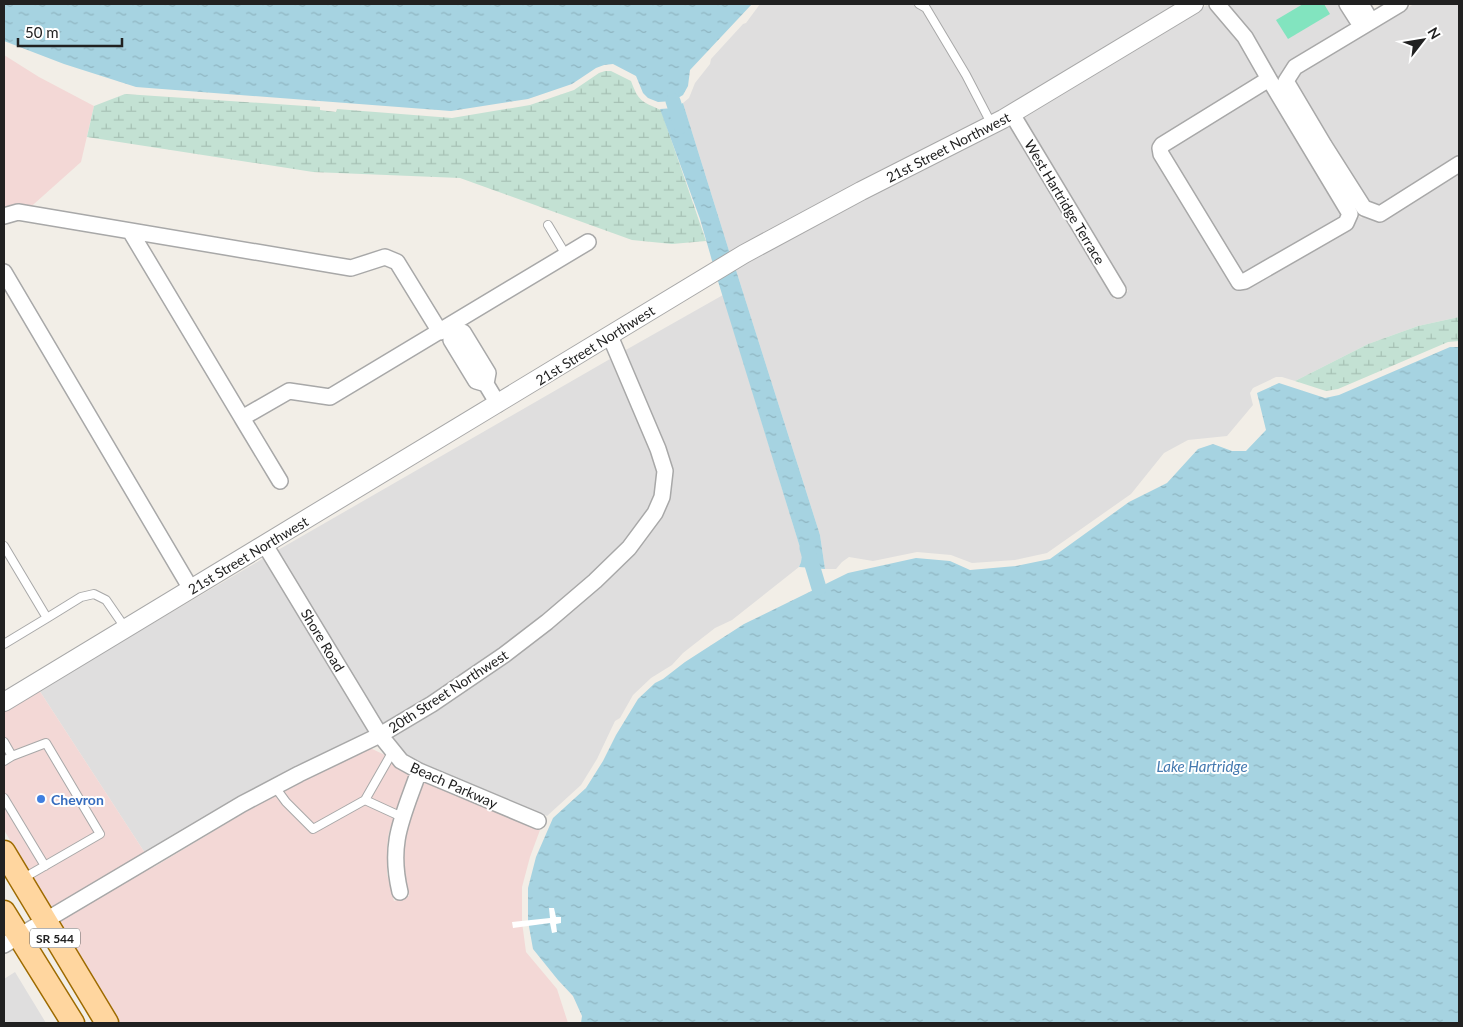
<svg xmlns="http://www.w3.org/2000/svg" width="1463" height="1027" viewBox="0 0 1463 1027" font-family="Lato,sans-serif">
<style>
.residential{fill:#dfdede}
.commercial{fill:#f3d8d6}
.wetland{fill:url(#wetland-marsh)}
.pitch{fill:#82e4bf}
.water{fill:url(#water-ripples)}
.pier{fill:#fff}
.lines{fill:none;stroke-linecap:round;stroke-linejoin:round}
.canal{stroke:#a6d3e1;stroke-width:15}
.service-casing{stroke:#a8a8a8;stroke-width:10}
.minor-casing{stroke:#a8a8a8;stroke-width:18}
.tertiary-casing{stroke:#a8a8a8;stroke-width:20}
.primary-casing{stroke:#9e6b00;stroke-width:25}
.service{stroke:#fff;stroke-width:8}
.minor{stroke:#fff;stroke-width:15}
.tertiary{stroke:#fff;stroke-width:18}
.primary{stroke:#ffd69f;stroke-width:22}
.shop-dot{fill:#3f7fe0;stroke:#fff;stroke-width:2}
.labels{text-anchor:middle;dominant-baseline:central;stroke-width:4;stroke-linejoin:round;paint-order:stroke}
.shield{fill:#fff;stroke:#646464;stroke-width:1}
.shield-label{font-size:12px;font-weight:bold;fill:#212121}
.street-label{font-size:14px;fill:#212121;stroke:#fff}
.shop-label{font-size:14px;font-weight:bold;fill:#366cbe;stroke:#fff;text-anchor:start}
.water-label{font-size:15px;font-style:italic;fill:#4479af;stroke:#fff}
</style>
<defs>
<pattern id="wetland-marsh" width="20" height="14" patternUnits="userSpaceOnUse" patternTransform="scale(1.25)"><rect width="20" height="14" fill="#c3e1d3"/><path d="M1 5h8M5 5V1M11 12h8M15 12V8" fill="none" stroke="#a7c1b5"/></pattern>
<pattern id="water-ripples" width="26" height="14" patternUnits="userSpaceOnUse" patternTransform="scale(1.25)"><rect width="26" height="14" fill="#a6d3e1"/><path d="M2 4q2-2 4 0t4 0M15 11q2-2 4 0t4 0" fill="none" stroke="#8fb5c1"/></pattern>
</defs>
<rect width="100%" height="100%" fill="#f2eee7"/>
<path class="residential" d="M760,4H1180L1000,113L730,254L683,103L689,98L695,83L710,64L711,59L743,24L746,23Z
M1227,4H1338L1350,24L1291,61L1278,78L1251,33Z
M1414,4H1459V156L1380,206L1369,202L1295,81L1301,72Z
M1207,5L1238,42L1259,77L1153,145L1152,150L1154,159L1233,287L1240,289L1249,287L1353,226L1357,214L1361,218L1364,216L1377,221L1459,172V317L1418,326L1368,344L1295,381L1282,377H1276L1253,388L1250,393L1253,405L1227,436L1188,440L1164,453L1131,494L1047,553L1015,560L972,563L951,555L917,552L873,561L849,557L842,562L836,569H825L820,535L735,267L803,230L1009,124L1115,300L1128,291L1023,116Z
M1266,89L1341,216L1340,218L1243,274L1168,150Z
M723,295L802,554L801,562L799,567L732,620L715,628L697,642L683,653L672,665L651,678L633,695L620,718L615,721L597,759L581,785L547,816L422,764L407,756L391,737L463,693L508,661L618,569L648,537L662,517L669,499L672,470L665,446L624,351Z
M610,359L651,452L657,472L655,496L649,510L623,544L590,576L542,616L499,649L428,698L383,725L278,550Z
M264,558L369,732L145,853L39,690Z
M15,972L46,1023H4V979Z"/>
<path class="commercial" d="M4,55L39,77L94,106L81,162L25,212L4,214Z
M39,690L145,853L51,909L4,830V711Z
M370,748L385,755L395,766L409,775L389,832L387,846V874L394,901L409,896L403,870L404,835L423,781L540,830L530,857L522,887V922L526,952L557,989L568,1023H119L58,921L152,865L154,867L260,803L302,780Z"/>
<path class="wetland" d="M605,71H611L631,81C639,102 641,101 661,110L706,241L672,244L632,240L460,178L313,172L87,137L94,106L125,94L320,107V110L336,112L337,109L452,118L530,105L574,90L599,73Z
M1459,317V341L1448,342L1338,389L1326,391L1295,381L1368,344L1418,326Z"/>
<path class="pitch" d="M1303,4H1324L1330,14L1288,39L1276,20Z"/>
<path class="water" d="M4,4H752L690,70L688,86L683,95L673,101L658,102L648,98L643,93L636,76L613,64L604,65L596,68L572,84L528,99L451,111L136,87L64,64L4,41Z
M683,103L730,254L713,264L700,219L660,109L674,108Z
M735,267L820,535L825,569L799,567L801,562L802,554L717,278Z
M1450,347H1459V1023H581L582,1016L573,996L558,980L533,949L528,921V888L536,857L553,818L586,788L603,761L616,735L638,699L655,683L663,679L685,662L744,624L848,573L916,558L950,561L970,570L1016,566L1050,559L1129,502L1167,483L1198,449L1213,444L1232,451H1246L1266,430L1257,393L1279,383L1325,398L1339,395Z"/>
<path class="pier" d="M549,908H554L556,917H561V923L556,924L557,932L552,933L550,923L513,928L512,922L550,918Z"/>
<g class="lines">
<path class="canal" d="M673,101L681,126
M807,548L819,588"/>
<g class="service-casing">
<path id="service" d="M919,4L926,8L966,75L992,125
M548,225L566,255
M4,546L47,618L81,597L94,594L106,600L126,629
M4,644L47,618
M4,742L12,756L4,761
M12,756L46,743L100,834L22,879
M275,787L286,802L313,829L365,800L393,751
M4,798L45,866
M365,800L402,817"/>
</g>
<g class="minor-casing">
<path id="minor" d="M1217,4L1245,37L1269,79
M1347,4L1361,26
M1361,4L1371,21
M1400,4L1295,67L1286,81L1324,145L1364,208L1380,214L1459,164
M1269,79L1350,214L1346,223L1245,281L1239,282L1161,154L1160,148L1162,145Z
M1012,114L1118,290
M4,216L18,212L351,268L385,257L397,262L440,332
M130,231L242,418
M4,272L191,589
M452,325L454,330L463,332L488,373L486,384
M454,330L451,340L476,381L486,384L498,404
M280,481L242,418L289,391L330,397L588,242
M265,545L380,735L401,761L419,771L538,821
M400,892C388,842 403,817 419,771
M4,945L242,804L299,774L380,735L432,704L504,655L547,622L595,581L629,548L655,513L662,497L665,471L658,449L610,336"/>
</g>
<g class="tertiary-casing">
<path id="tertiary" d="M4,702L744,254L861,191L1003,119L1194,4"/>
</g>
<g class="primary-casing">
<path id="primary" d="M4,852L107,1023
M4,912L73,1023"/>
</g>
<use href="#service" class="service"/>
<use href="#minor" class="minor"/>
<use href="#tertiary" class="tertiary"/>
<use href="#primary" class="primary"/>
</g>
<circle class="shop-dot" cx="41" cy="799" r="5"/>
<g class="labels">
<rect class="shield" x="30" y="928.5" width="50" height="19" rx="4"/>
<g class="shield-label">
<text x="55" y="938">SR 544</text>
</g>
<g class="street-label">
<text transform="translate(948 147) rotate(-27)">21st Street Northwest</text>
<text transform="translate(1065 202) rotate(59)">West Hartridge Terrace</text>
<text transform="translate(595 345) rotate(-32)">21st Street Northwest</text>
<text transform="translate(248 555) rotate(-31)">21st Street Northwest</text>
<text transform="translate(323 640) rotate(59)">Shore Road</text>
<text transform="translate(448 691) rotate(-33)">20th Street Northwest</text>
<text transform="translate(454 785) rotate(24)">Beach Parkway</text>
</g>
<g class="shop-label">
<text x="51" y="799">Chevron</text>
</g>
<g class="water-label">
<text x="1202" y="766">Lake Hartridge</text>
</g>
</g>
<rect width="1463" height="1027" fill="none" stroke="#212121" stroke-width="10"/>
<g transform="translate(1423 40) rotate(59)" stroke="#ffffff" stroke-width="4" paint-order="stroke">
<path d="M0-4L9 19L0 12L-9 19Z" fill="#212121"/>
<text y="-8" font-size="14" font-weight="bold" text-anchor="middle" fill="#212121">N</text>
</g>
<path d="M18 38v8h104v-8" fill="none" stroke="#212121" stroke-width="2.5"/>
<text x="25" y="38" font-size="15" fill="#212121" stroke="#ffffff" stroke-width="4" paint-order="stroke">50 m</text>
</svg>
